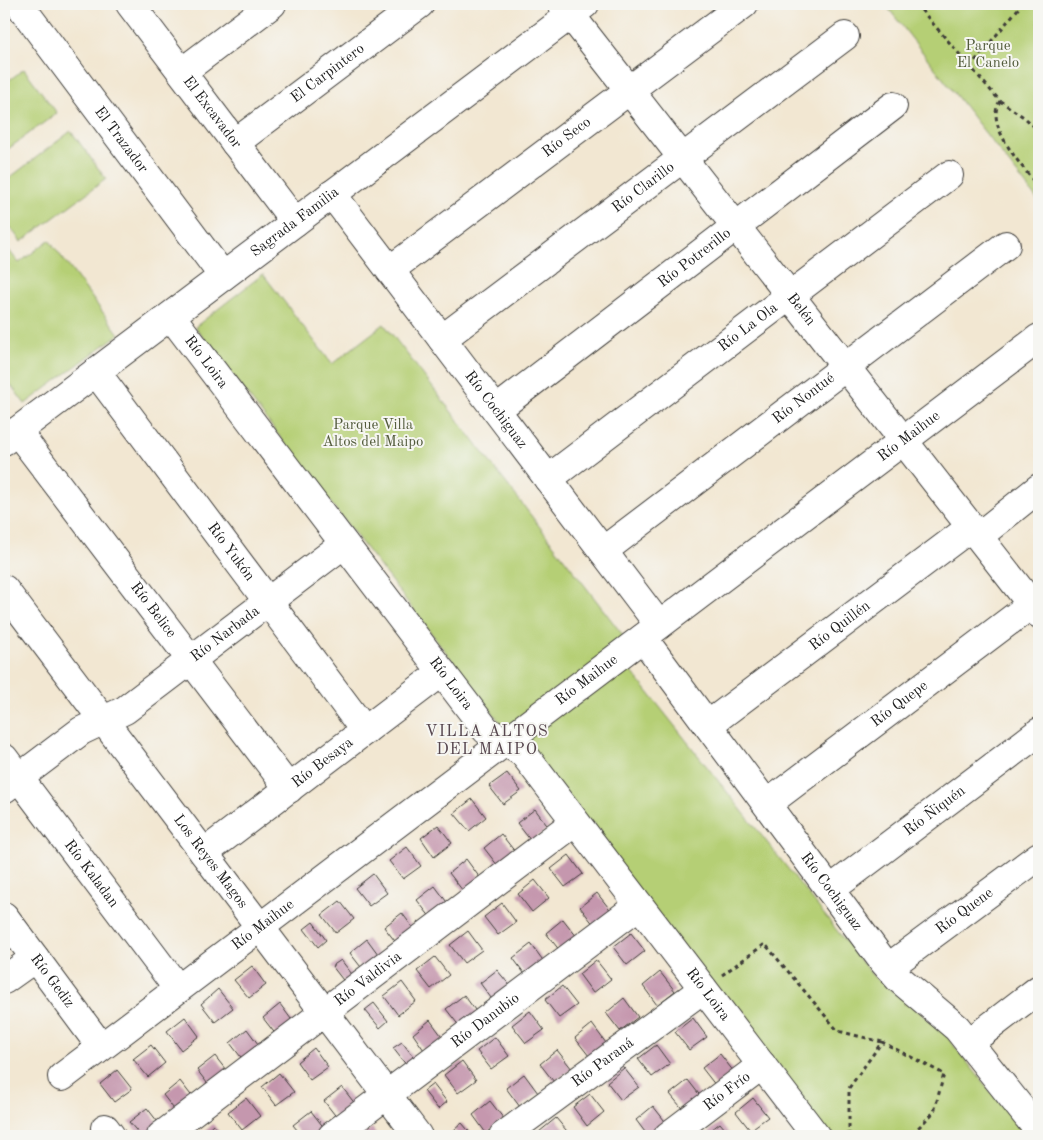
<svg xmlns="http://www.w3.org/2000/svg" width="1043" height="1140" viewBox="0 0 1043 1140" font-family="'Old Standard TT',serif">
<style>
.green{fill:#b5cf75;stroke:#687648}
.building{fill:#c597ae}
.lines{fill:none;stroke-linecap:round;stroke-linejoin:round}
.minor-casing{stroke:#3c3a37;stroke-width:30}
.path{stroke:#3c3a37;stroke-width:3;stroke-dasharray:4 4;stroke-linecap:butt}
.minor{stroke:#fff;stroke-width:28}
.labels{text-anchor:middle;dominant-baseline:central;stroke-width:4;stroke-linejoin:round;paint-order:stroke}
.park-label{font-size:15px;fill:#525b3b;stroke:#f6f6f2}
.street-label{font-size:15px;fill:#1c1c1c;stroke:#f6f6f2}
.neighbourhood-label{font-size:16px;letter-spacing:1px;fill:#57474f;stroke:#f6f6f2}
</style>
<rect width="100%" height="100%" fill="#f6f6f2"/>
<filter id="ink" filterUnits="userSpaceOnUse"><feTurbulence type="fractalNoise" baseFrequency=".02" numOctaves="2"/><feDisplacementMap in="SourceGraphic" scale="10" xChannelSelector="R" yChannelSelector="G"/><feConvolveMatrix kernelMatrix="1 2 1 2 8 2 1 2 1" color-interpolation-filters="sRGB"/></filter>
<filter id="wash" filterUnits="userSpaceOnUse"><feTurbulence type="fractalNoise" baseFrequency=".0096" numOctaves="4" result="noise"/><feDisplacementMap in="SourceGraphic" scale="20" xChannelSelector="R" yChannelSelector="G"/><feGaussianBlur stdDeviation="1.12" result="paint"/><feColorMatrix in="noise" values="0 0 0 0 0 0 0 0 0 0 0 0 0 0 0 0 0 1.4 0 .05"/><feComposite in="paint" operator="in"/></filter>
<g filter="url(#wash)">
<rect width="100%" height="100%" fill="#f2e7d2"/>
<path class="green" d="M885,4H1039V202Z
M24,69L57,113L4,152V84Z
M71,131L106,179L21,242L4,218V182Z
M49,240L119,334L25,404L4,376V244L19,263Z
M263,274L332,364L384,324L622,634L632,672L873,976L940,1028L1026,1136H827L503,726L195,327Z"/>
<g id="blocks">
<path class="building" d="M507,773L521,791L503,804L489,786Z
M472,799L486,817L469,831L454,813Z
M535,809L549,828L531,841L517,823Z
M438,825L452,843L434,857L421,838Z
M501,834L516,853L498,866L484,848Z
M407,847L421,866L403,879L389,861Z
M569,855L583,874L565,887L551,869Z
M466,859L480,878L463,891L449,873Z
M373,874L387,893L369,906L355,888Z
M535,880L549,898L532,912L518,894Z
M435,886L449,905L431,918L417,900Z
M597,893L612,912L594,925L580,907Z
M340,901L354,919L336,933L322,915Z
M502,903L516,922L498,935L484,917Z
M402,913L416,932L398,945L384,927Z
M563,919L577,937L560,951L546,933Z
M313,922L326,940L318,947L304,929Z
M468,931L482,950L464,963L450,945Z
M631,933L645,951L627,965L613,947Z
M367,939L381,958L364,971L350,953Z
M531,944L545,963L527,977L513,958Z
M435,957L449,975L431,989L417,971Z
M341,960L355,978L346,984L332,966Z
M596,960L611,979L593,993L579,974Z
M252,966L266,985L249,998L234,980Z
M497,970L512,988L494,1002L480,983Z
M660,972L675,991L657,1005L643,986Z
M402,982L416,1001L398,1015L384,996Z
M562,986L577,1005L559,1018L545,1000Z
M218,989L233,1008L215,1022L201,1004Z
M464,995L478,1014L460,1027L446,1009Z
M624,998L638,1017L620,1031L606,1013Z
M374,1003L388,1021L380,1028L365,1010Z
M280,1004L294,1023L277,1036L263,1018Z
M530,1011L544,1030L526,1043L512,1025Z
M185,1017L199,1036L181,1050L167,1031Z
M693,1018L707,1037L689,1050L675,1032Z
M430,1020L444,1039L426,1053L413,1034Z
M592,1024L606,1043L589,1056L575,1038Z
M247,1029L261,1048L244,1061L230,1043Z
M495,1037L509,1056L491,1069L477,1051Z
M402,1042L416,1060L407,1066L393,1048Z
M151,1045L165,1063L148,1077L133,1059Z
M656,1045L670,1064L652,1077L638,1059Z
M314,1048L328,1067L310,1080L297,1062Z
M557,1050L572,1069L554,1082L540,1064Z
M720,1054L734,1072L716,1086L702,1068Z
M215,1056L229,1074L211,1088L197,1070Z
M462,1061L476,1080L458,1093L444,1075Z
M624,1068L639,1087L621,1100L607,1082Z
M117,1070L132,1089L114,1102L100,1084Z
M279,1073L294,1092L276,1105L262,1087Z
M524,1074L538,1093L520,1107L506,1088Z
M688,1080L702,1098L685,1112L670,1094Z
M180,1081L194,1099L177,1113L163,1095Z
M433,1084L447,1102L438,1109L424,1091Z
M342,1087L356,1105L338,1119L324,1101Z
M590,1094L604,1112L587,1126L573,1107Z
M246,1098L260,1116L242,1130L228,1112Z
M753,1098L768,1117L750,1130L736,1112Z
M490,1101L504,1119L486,1133L473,1115Z
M653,1106L668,1125L653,1136H648L636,1120Z
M147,1108L161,1126L148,1136H141L129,1122Z
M311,1111L325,1129L316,1136H302L293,1125Z
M556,1118L571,1136H542L539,1132Z
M462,1123L473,1136H459L454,1130Z
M720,1123L731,1136H704L711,1130Z
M213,1124L222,1136H198L204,1132Z
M372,1128L378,1136H361L363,1134Z"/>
</g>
</g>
<g filter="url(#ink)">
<use href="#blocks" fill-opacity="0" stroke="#3c3a37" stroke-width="1"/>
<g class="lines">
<g class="minor-casing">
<g id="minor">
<path id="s1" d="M19,4L223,276"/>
<path id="s2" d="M130,4L295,222"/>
<path id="s3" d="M562,4L1039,614"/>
<path d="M182,72L272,4"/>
<path id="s4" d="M235,143L420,4"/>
<path id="s5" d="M332,194L659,625"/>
<path id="s6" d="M390,270L744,4"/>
<path id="s7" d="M171,316L486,730L523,753L816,1136"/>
<path id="s8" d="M442,339L845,36"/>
<path id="s9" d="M96,372L365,731"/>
<path id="s10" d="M496,410L893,106"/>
<path id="s11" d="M17,431L289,789"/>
<path id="s12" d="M4,441L585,4"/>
<path id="s13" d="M548,479L949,175"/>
<path d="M979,536L1039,488"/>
<path id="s14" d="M603,551L1006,245"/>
<path id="s15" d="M4,589L418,1136"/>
<path id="s16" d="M643,638L882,960L898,978L957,1028L1039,1131"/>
<path id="s17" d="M708,725L971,527"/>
<path id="s18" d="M4,758L178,989"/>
<path id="s19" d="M4,789L81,731L125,710L344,544"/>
<path id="s20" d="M767,804L1032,604"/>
<path id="s21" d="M204,853L442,672"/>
<path id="s22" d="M830,890L1039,732"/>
<path id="s23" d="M4,916L101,1047"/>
<path id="s24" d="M889,967L1039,856"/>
<path d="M4,980L35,958"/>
<path d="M970,1042L1039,989"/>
<path id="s25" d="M62,1077L1039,338"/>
<path d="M105,1128L111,1136"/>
<path id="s26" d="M161,1136L575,822"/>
<path id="s27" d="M332,1136L639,905"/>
<path id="s28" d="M503,1136L703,989"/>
<path id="s29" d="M668,1136L762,1065"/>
</g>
</g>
<path class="path" d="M916,4L1000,101L1025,118L1039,131
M970,67L1022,4
M1000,101C983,125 1025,169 1039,188
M722,975L765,944L838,1031L882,1042
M849,1136V1088L882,1042L944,1074L934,1112L910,1136"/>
<use href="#minor" class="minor"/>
</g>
</g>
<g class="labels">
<g class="park-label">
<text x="988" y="46">Parque<tspan x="988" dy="17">El Canelo</tspan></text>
<text x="373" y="425">Parque Villa<tspan x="373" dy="17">Altos del Maipo</tspan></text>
</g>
<g class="street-label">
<text stroke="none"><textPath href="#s4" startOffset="116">El Carpintero</textPath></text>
<text stroke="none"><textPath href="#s2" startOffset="136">El Excavador</textPath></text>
<text stroke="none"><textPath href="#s6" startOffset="221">Río Seco</textPath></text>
<text stroke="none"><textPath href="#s1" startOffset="170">El Trazador</textPath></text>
<text stroke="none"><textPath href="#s8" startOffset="252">Río Clarillo</textPath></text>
<text stroke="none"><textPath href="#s12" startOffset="364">Sagrada Familia</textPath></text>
<text stroke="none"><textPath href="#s10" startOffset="250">Río Potrerillo</textPath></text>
<text stroke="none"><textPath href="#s3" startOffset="388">Belén</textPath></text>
<text stroke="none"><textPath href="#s13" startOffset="251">Río La Ola</textPath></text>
<text stroke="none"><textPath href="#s7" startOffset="58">Río Loira</textPath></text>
<text stroke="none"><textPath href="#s14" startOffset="252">Río Nontué</textPath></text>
<text stroke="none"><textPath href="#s5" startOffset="271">Río Cochiguaz</textPath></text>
<text stroke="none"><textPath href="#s25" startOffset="1062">Río Maihue</textPath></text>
<text stroke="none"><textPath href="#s9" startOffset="225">Río Yukón</textPath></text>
<text stroke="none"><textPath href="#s11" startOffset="225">Río Belice</textPath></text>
<text stroke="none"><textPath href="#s17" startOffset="165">Río Quillén</textPath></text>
<text stroke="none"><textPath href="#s19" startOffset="271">Río Narbada</textPath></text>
<text stroke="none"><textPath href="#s25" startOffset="658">Río Maihue</textPath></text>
<text stroke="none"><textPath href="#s7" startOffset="462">Río Loira</textPath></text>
<text stroke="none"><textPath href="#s20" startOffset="166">Río Quepe</textPath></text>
<text stroke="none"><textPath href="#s21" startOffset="149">Río Besaya</textPath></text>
<text stroke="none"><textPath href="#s22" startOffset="131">Río Ñiquén</textPath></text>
<text stroke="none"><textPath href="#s15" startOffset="342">Los Reyes Magos</textPath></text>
<text stroke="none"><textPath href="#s18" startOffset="145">Río Kaladan</textPath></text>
<text stroke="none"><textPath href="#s16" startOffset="316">Río Cochiguaz</textPath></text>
<text stroke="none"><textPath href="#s24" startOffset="94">Río Quene</textPath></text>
<text stroke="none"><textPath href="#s25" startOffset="252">Río Maihue</textPath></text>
<text stroke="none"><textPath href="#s26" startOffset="260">Río Valdivia</textPath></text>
<text stroke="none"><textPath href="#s23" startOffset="81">Río Gediz</textPath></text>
<text stroke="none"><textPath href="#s7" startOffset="868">Río Loira</textPath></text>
<text stroke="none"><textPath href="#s27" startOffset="192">Río Danubio</textPath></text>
<text stroke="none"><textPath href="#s28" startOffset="124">Río Paraná</textPath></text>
<text stroke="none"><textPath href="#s29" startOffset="74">Río Frío</textPath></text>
</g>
<g class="neighbourhood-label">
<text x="487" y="732">VILLA ALTOS<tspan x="487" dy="18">DEL MAIPO</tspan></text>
</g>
</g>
<rect width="1043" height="1140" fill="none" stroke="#f6f6f2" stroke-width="20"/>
</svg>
